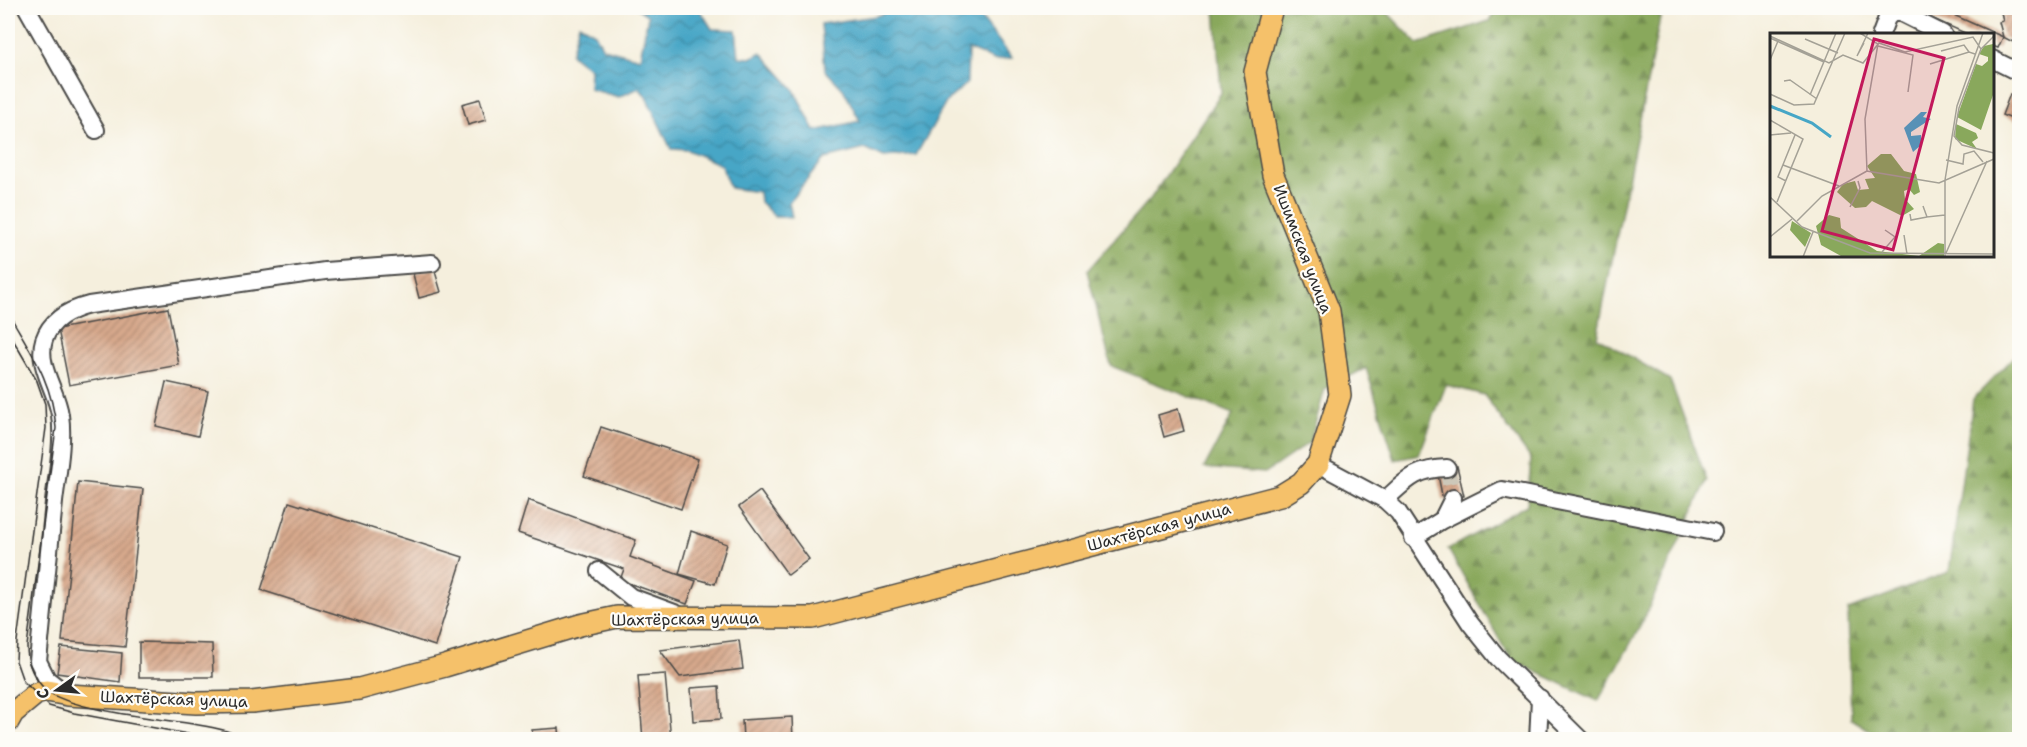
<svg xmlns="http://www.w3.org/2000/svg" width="2027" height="747" viewBox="0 0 2027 747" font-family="'Shantell Sans',sans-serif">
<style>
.forest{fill:url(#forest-firs);stroke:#5a6a44;stroke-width:1.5}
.water{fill:url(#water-waves);stroke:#386878;stroke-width:1.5}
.building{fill:url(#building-hatch)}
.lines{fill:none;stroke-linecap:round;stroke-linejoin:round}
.minor-tunnel{stroke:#cdc8b9;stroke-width:16;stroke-dasharray:16 8;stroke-linecap:butt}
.minor-casing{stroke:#494846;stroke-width:20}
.major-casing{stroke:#494846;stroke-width:24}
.minor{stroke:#fff;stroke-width:16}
.major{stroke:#f5c16b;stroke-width:21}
.tram{stroke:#2b2b2b;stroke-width:1.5}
.labels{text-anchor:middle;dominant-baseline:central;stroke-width:4.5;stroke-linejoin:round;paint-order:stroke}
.street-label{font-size:16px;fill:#2b2b2b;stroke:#fdfcf7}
.inset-river{fill:none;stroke:#46a6c6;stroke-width:3}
.inset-road{fill:none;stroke:#a4a196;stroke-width:1.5}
.view{fill:#c2185b;fill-opacity:0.15;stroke:#c2185b;stroke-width:3}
.inset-edge{fill:none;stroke:#2b2b2b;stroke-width:3}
</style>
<defs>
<pattern id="forest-firs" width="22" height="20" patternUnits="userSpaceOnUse" patternTransform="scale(1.5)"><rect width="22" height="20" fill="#89a85c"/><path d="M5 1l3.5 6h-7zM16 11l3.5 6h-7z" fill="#70894c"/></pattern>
<pattern id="water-waves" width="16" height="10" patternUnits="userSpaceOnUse" patternTransform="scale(1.5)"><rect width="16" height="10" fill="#46a6c6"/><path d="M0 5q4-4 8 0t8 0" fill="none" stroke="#3b87a1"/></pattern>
<pattern id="building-hatch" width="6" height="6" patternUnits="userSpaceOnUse" patternTransform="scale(1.5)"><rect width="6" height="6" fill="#d7a98c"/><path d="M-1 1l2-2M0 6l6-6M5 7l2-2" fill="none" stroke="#af8a73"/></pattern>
</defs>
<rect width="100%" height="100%" fill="#fdfcf7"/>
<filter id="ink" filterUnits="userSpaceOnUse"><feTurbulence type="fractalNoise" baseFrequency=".0167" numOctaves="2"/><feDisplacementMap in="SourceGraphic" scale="12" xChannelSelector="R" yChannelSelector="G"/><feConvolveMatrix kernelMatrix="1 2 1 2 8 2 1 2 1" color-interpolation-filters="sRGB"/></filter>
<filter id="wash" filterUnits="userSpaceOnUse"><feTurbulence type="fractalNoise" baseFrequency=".008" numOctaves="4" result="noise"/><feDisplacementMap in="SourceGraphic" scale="24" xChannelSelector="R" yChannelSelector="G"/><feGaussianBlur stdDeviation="1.35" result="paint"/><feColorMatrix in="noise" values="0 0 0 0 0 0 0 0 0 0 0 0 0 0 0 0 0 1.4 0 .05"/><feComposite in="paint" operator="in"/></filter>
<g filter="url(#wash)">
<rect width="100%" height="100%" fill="#f5efdd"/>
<path class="forest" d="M1215,8H1383L1418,44L1489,21L1498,8H1662L1597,337L1670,380L1707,481L1641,625L1598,701L1511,660L1448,549L1527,505L1531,459L1484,395L1446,385L1419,455L1395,460L1366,368L1325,389L1310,442L1265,473L1204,468L1233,414L1111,366L1087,271L1151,198L1221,93Z
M2019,352V739H1883L1851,719L1848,610L1949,572L1973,399Z"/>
<path class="water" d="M637,8H699L712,29L736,30L739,57L751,58L761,52L793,88L815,131L860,121L843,89L825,70L821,24L876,16L898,8H943L982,19L1012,58L994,60L968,49L967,83L947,101L916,155L884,158L865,149L824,159L789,202L792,217H775L760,202L759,192L730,188L721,165L687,150L671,149L645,95L639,88L619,97L589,89L590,69L571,54L579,24L595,33L603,48L640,58L648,16Z"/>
<g id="blocks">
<path class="building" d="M1923,8H1938L2003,37L1998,48L1992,46V34H1967L1920,13Z
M2000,8H2012L2019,37V45L2003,37L1999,22L2003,21Z
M2010,94L2019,98V122L2002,115Z
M480,99L486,120L468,125L462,104Z
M434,268L441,292L419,298L413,274Z
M168,308L179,365L69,385L58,329Z
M166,382L208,391L198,436L156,426Z
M1178,409L1184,431L1164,437L1158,415Z
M601,427L698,459L681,509L584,476Z
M1457,466L1464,496L1443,500L1437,470Z
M78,482L143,489L125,647L62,641Z
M760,491L809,559L788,575L739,507Z
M528,500L636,540L630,557L696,581L687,604L620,580L624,569L518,533Z
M289,502L463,557L435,646L261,590Z
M691,531L727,544L715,584L679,574Z
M739,640L743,669L680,677L660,650Z
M139,642L212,644L213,677H139Z
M61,647L122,653L120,682L57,673Z
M665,674L671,740H643L638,676Z
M719,686L721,719L693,721L691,688Z
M792,717L793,740H743L742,720Z
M559,728L560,740H533L532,730Z
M498,736V740H426V737Z"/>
</g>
</g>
<g filter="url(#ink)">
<use href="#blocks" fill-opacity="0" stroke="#494846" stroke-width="1.5"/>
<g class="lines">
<path class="minor-tunnel" d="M1447,468L1453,498"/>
<g class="minor-casing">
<path id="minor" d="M27,8L96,130
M1881,34L1887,18L1892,13H1901L1943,34
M1992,59L2020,73
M1318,464L1385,500L1398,512L1470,623L1498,658L1581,740
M1385,500C1407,480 1415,469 1447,468
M1442,520L1502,490L1713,532
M1413,538L1442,520L1453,498
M599,571L631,597L677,614
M65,693L47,679L38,661C43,608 49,555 54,502C57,476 64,441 60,415C57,391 36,365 44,340C51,319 69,310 89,305L325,271L432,263
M1538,740L1540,698"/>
</g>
<g class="major-casing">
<path id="major" d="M8,722L13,713L36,694L47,691L68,695L196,703L252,702L359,689L445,666L580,625L617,617L813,618L1280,496L1301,483L1318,464L1340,395L1329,311L1273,175L1255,72L1272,8"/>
</g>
<use href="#minor" class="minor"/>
<use href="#major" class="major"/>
<path class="tram" d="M8,312C31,353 52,380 56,428L27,646C27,662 33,678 46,690C68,710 161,719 193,724C210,727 230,729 245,740
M8,331L37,381L45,404L46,428L17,641L16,661L23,681L49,706L74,713L220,740"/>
</g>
</g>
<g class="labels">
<g class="street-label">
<text transform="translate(1303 249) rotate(69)">Ишимская улица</text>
<text transform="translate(1159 527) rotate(-15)">Шахтёрская улица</text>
<text transform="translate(685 619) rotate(-1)">Шахтёрская улица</text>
<text transform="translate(174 699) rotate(2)">Шахтёрская улица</text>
</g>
</g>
<g transform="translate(1770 33)">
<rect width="224" height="224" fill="#f5efdd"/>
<path d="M223,11V62L211,97L187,84L206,31L212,33L218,28V24L209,21L214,13ZM186,91L206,100L208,105L202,109L207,116L185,106ZM111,121H121L134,138L146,141L150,159L144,162L139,156L134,158L135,166L144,176L132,183L102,168L96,174L85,175L67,159L73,151L85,148L88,157L99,156L95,146L105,145L97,133ZM59,182L70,185L71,195L107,218L149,223L168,210L174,211V223H71L51,212L46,193ZM22,188L41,200L35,214L20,197Z" fill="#89a85c"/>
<path d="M151,79H157L153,84L161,86L141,99V103L151,102V112L143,119L134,95Z" fill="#46a6c6"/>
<path class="inset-river" d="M0,73L42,90L61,104"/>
<path class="inset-road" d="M90,0L108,11L95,86L97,138L169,150L224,126M0,3L59,30L73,22L93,30L109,10L135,19L203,4L211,16L189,75L184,103L192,112L224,120M0,5L54,29M35,6L68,20M94,10L87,23L98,0M108,13L143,22L138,59M211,16L224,3M171,18L194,12L199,19M0,27L8,8M160,31L199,19L205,21M14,48L20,47L47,66M0,61L24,72L44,71L75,0M40,62L66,0M0,87L33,106L7,169M0,102L21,100M176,127L193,131L194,121L204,118L213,129M13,132L69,153M175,147L187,73L213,0M16,148L8,144L25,102M0,164L32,194L100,220L224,221M153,173L157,184L175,182M80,174L90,155L88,148M140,181L141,187L157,184M27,188L52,163L97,138M134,202L137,221M0,204L22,186M112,219L125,204L115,197M176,220L217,128M175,223V147M33,224L43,199"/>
<path class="view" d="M104,6L174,25L123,217L52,198Z"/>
<rect width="224" height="224" class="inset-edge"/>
</g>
<rect width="2027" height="747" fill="none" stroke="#fdfcf7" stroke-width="30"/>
<g transform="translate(57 690) rotate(255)" stroke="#fdfcf7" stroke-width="4.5" paint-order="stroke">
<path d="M0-4.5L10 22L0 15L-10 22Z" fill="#2b2b2b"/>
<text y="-9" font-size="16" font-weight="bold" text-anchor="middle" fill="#2b2b2b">С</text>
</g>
</svg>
